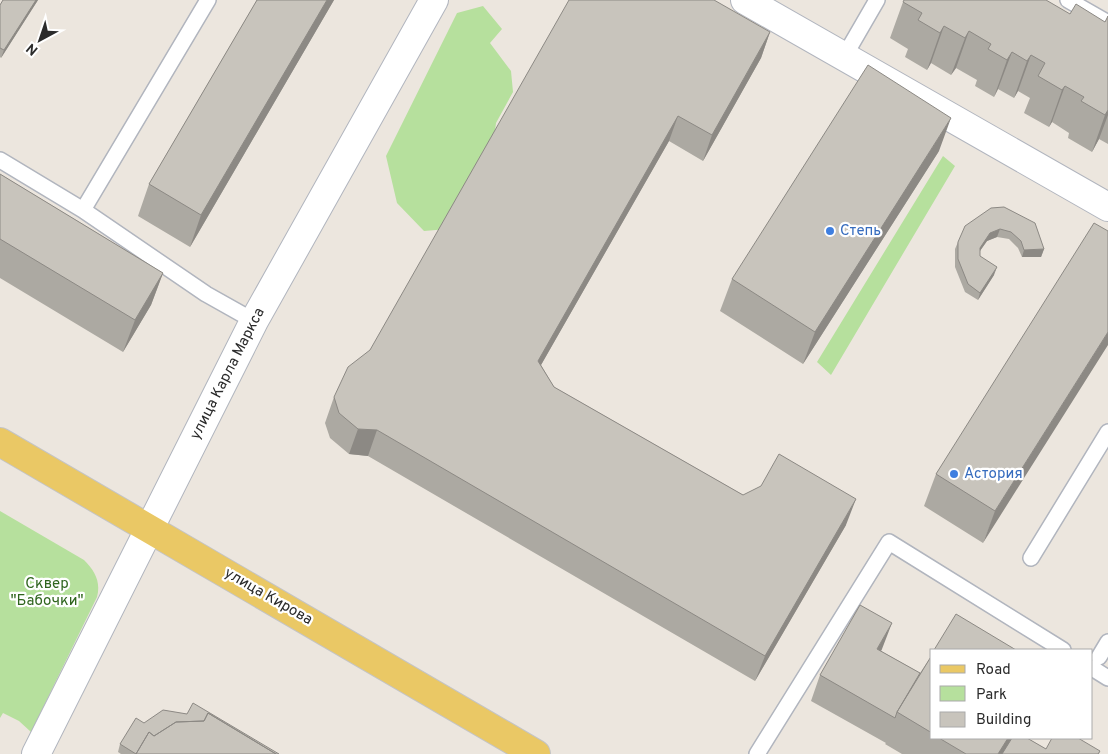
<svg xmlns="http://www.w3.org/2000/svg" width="1108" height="754" viewBox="0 0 1108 754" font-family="Overpass,sans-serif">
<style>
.green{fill:#b6e09d}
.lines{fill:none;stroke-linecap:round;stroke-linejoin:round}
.lane-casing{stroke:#b1b5be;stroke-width:18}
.street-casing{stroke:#b1b5be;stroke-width:30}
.primary-casing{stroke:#c4c4c4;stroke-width:30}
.lane{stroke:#fff;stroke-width:15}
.street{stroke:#fff;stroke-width:28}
.primary{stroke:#eac865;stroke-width:28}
.wall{fill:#aca9a2}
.shaded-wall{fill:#8c8984}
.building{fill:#c8c4bc;stroke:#8c8984}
.shop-dot{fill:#3f7fe0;stroke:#fff;stroke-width:2}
.labels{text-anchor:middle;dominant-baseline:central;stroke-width:4.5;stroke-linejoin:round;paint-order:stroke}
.shop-label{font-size:15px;fill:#366cbe;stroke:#fff;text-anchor:start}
.street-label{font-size:15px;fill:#2b2b2b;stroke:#fff}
.park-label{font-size:15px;fill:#2f651e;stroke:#fff}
</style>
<rect width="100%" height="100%" fill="#ece6de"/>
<path class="green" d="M483,6L502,29L490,43L511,71L513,92L496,123L492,155L448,229L424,231L397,203L386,156L457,13Z
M943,156L955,166L831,375L817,362Z
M0,511L84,560C95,571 101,582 97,597L31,732L19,721L3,713L0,718Z"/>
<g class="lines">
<g class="lane-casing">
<path id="lane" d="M1068,0L1108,23
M844,57L877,0
M0,160L83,210L206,294L254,321
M83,210L208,0
M1031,558L1108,432
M1099,657L1108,642
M1092,668L1108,678
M757,754L889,542L1063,650"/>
</g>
<g class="street-casing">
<path id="street" d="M745,0L1108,207
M36,754L254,321L434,0"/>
</g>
<g class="primary-casing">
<path id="primary" d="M0,442L536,754"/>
</g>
<use href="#lane" class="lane"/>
<use href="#street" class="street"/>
<use href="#primary" class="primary"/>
</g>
<path class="wall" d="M3,0H38L1,58L0,57V5Z
M257,0H334L190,247L138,216L149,184Z
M903,2L1070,14L1105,22L1108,16V144L1099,139L1092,152L1068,138L1069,133L1052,122L1049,127L1024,113L1030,98L1018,91L1014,98L998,89L994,97L975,86L977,80L956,68L951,75L931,63L927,70L905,57L908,49L890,38Z
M770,32L761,58L703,161L669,141L541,365L554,387L743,495L846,525L755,681L368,456L349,454L330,438L325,423L334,397Z
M939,151L803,364L720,311L732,279Z
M0,174L163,273L151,305L123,352L0,278Z
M991,208L1044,249L1041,257H1022L1018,248L1009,239L997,237L987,241L980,251V256L994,275L978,300L965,292L955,267V249L958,242Z
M1108,231L983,543L924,506L936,474Z
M882,649L881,651L920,673L932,655V738H1027L1046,749L1100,751L1099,754H902L885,744L886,743L811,701L820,675Z
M144,723L279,754H121L118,752L120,744Z"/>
<path class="shaded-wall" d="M36,0H38L1,58L4,50Z
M327,0H334L190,247L201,215Z
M944,26L931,63L927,70L940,33Z
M969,31L956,68L951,75L965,38Z
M770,32L761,58L703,161L712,135Z
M1012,52L998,89L994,97L1007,60Z
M1031,55L1018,91L1014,98L1027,61Z
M1065,86L1052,122L1049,127L1062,90Z
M1108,110V115L1099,139L1092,152L1105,115Z
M678,116L669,141L529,386L538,361Z
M951,118L939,151L803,364L815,332Z
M1000,229L997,237L987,241L977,255L980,248L990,233Z
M1044,249L1041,257H1022L1024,250Z
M997,267L994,275L978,300L980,293Z
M163,273L151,305L123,352L135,320Z
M1108,332V345L983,543L995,511Z
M358,429L377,430L368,456L349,454Z
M856,499L846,525L755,681L765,656Z
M892,623L882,649L868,675L877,649Z
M1008,738H1016L1006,754H998Z"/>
<path class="building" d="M3,0H36L4,50L0,48V5Z
M257,0H327L201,215L149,184Z
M569,0H714L770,32L712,135L678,116L538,361L554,387L743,495L761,486L779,454L856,499L765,656L377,430L358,429L339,413L334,397L348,367L370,350Z
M904,0H1046L1070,14L1076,4L1105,22L1108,16V110L1105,115L1081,101L1084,97L1065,86L1062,90L1038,76L1045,63L1031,55L1027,61L1012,52L1007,60L988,49L991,44L969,31L965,38L944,26L940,33L918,20L922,13L903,2Z
M868,65L951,118L815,332L732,279Z
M0,174L163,273L135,320L0,239Z
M1004,207L1035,223L1044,249L1024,250L1021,241L1011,232L1000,229L990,233L980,248V256L997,267L980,293L968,284L958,259V242L965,226L991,208Z
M1094,223L1108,231V332L995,511L936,474Z
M860,605L892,623L877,649L920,673L897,712L895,718L820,675Z
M956,614L1016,650H934Z
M932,655V733L897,712Z
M193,703L279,754H276L208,713L204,721L176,722L154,736L149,732L136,754L120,744L136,718L144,723L163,710L187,714Z
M208,713L276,754H136L149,732L154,736L176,722L204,721Z
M939,738H1008L998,754H966Z
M1012,738H1027L1046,749L1052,738H1078L1100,751L1098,754H1002Z"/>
<g class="shop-dot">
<circle cx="830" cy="231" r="5"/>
<circle cx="954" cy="474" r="5"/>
</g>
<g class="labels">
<g class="shop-label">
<text x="840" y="231">Степь</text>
<text x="964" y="474">Астория</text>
</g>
<g class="street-label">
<text transform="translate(228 374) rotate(-63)">улица Карла Маркса</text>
<text transform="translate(268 597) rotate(30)">улица Кирова</text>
</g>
<g class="park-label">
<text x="47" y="584">Сквер<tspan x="47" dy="17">"Бабочки"</tspan></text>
</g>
</g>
<rect x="930" y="649" width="162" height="90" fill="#ffffff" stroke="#aaaaaa"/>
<rect x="940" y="665" width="25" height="8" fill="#eac865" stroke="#aaaaaa"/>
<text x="976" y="674" font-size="15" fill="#2b2b2b">Road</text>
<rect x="940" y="686" width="25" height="15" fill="#b6e09d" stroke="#aaaaaa"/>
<text x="976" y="699" font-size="15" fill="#2b2b2b">Park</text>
<rect x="940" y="712" width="25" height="15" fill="#c8c4bc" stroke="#aaaaaa"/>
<text x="976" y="724" font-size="15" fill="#2b2b2b">Building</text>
<g transform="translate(40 40) rotate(220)" stroke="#ffffff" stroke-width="4" paint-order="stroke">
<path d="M0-4L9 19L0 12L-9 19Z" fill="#2b2b2b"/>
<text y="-8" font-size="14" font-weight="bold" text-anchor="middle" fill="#2b2b2b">N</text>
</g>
</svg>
